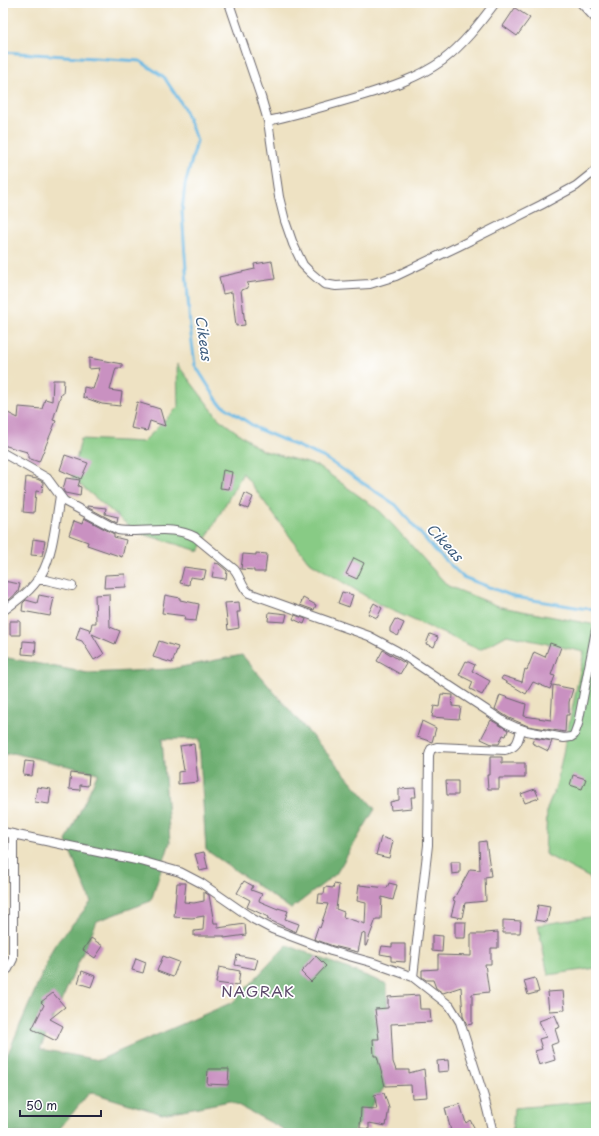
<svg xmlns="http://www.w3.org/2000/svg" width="599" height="1136" viewBox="0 0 599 1136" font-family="'Playpen Sans',sans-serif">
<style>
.green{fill:#88cb85;stroke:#557660}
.forest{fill:#6eaf72;stroke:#486856}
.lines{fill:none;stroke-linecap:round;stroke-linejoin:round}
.stream{stroke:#6ab9e4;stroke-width:3}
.building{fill:#c991c1}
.street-casing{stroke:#69656b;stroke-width:10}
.street{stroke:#fff;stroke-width:8}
.labels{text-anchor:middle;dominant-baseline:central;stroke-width:3.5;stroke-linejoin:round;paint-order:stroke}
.water-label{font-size:14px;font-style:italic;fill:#3f5e7f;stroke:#fff}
.quarter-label{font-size:15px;letter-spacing:1px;fill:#5c496a;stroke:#fff}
</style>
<rect width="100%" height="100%" fill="#fff"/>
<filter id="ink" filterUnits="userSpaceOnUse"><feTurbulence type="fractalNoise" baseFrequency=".025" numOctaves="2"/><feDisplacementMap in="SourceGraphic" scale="8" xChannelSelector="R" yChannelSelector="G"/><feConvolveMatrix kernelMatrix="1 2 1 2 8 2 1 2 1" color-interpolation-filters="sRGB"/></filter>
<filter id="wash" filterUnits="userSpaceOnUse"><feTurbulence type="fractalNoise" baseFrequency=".012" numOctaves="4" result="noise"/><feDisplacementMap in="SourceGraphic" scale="16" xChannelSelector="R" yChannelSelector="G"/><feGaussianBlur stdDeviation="0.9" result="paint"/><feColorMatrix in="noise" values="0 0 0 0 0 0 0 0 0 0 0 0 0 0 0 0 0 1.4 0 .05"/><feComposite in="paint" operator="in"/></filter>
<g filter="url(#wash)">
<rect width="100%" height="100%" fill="#eee2c3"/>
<path class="green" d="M177,364L219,419L261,450L318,466L381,512L448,586L501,607L596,625V889L590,878L545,854L547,809L556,787L584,652L507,635L480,650L382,606L308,561L243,473L199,551L136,532L72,478L81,439L143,442L178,407Z
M596,916V968L548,975L538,925Z
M596,1101V1133H512L514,1108Z"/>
<path class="forest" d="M242,655L375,809L336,874L291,909L206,850L199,739H162L170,842L151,901L97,921L40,1049L99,1060L233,1002L287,945L387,984L388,1082L353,1133H285L283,1129L230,1101L162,1114L90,1092L56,1133H3V1065L54,946L91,902L66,841L98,773L13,753L3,755V657L88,673L171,669Z"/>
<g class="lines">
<path class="stream" d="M3,52L140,61L164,77L183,106L197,141L185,185L182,211L190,327L195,365L219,403L258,429L325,458L396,505L433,548L463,577L515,597L581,608L596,609"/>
</g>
<g id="blocks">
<path class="building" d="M515,8L530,18L517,36L503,26Z
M272,261L275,279L247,283L248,288L241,290L245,325L236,326L232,292L223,294L219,277L255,269L254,264Z
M89,358L122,364V368H116L110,390L122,392L120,406L102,404L83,397L84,387L93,389L100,368L89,369Z
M53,380H64L63,394H61L53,420L56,421L39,462L28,458V454L26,453L27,452L3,445V419L6,412L18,418L19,407L42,409L45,399L52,401Z
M137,402L160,409L165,426L150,421L147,431L131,428Z
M65,455L88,463L81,479L60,470Z
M223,470L232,472L229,489L220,488Z
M26,477L37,479L43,482L42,492L36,491L34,513L23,512Z
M66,478L80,480L78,486L81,487L80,496L65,493L63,490Z
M245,493L253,497L248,509L240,506Z
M87,506L106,508L105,514L118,517L117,523L87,507Z
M84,518L114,534V537L126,540L122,557L87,545L88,542L69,535L74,521L82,524Z
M33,539L45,541L42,556L31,555Z
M256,553L267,554L265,572H254V570L241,569L243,554L256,555Z
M354,558L364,563L357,579L346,574Z
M215,563L219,564L227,571L226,579L212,577Z
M184,567L206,570L204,579L190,577L189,585L180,583Z
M125,574L126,587L104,588L105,575Z
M3,581L20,584L18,592L9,600L3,598Z
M342,592L353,595L349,607L338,603Z
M109,594L110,627L120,631L115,644L92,634L104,654L94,660L82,641L76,639L80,626L89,629L90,632L92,623H96L95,595Z
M39,595L54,598L50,616L22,611L23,603L26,600L37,603Z
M165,595L180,598V600L199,604L196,621L184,620L185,616L162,613Z
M303,598L316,605L314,610L300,605Z
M239,602L240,612H237L239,628L228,630L225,603Z
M374,603L382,608L377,618L368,614Z
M269,612L287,614L285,622L268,621Z
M295,615L306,619L304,624L293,619Z
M395,619L404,623L398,636L390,632V628Z
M10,621H20V635H10Z
M430,634L438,637L434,647L426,644Z
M23,641L36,642L35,655L22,654Z
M159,641L178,647L172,663L153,657Z
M550,643L561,647L551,675L555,676L550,689L533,682L526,694L501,679L503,676L522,682L525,669L527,670L534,652L545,657Z
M383,650L406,664L400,674L377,661Z
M466,661L475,665L472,671L490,681L482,695L470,689L473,682L459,675Z
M553,685L573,689L569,702V715H566L565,732L528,726L509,718L495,709L500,695L526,704L524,716L551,720Z
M441,694L453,695L452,706L461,707L459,719L432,717L434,706L439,707Z
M491,720L508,730L506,736L503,735L499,744H492L481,739Z
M422,721L436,728L432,742L417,737Z
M534,738L552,741L548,751L532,743Z
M194,744L198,782L178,784V772L184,771L180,746Z
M490,757H502V763H525V778H499V789H488L487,775H490Z
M25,761L34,762L32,776L23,775Z
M71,773L89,775L88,786L80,785V790L69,789Z
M573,775L586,779L582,789L570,785Z
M446,781H458V795H447Z
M37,787L51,789L49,804L35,802Z
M415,788L416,797H411L412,808L391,810L390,802L399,800V789Z
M535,789L539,798L525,803L521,794Z
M381,837L393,841L389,858L376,855Z
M486,841L491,876L485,877L486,901L465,903L462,918L451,916L455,901L453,900L470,869L480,870L479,842Z
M204,852L208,869L200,871L195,854Z
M451,862H460V873L452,874Z
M244,881L253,886L251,890L262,894L259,901L278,909V908L288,911L285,919L299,924L296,932L267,919L268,917L247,907L250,900L237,893Z
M177,883H186L184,902L194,903L204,901V892L209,895L214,923H218V928L245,924L246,935L224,938V936H194V931L203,930L204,916L192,918L174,917Z
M389,883L397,885L393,900L382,897L381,919H376L366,946H365V934L362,933L358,952L333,946L314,939L318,927L320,928L328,904L318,903L319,894H324L325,887L333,888L334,884L339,885L336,909L344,912L343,917L365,924L366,903L357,901L359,885L387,888Z
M538,905L550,907L547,922L535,920Z
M503,920L521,921L520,933H503Z
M455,922H466L465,938H455Z
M498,932V948H491V964H485L489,992L472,994V1024L467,1025L463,1016L461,987L443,993L436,988L433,980H426L422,977V970L438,969V955L471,956V934H485V933Z
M432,935L443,936L442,952L432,951Z
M91,938L103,946L95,958L83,950Z
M392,944H405V962L391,961V956L380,954L382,946L392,947Z
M237,955L258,959L255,969L235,965Z
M163,956L179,962L173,977L157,971Z
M316,956L326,966L311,982L301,972Z
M136,958L146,962L143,973L132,970Z
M219,967L240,971L238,986L216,983Z
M82,971L95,976L91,987L78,983Z
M535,978L539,992L528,995L524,981Z
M563,991L565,1010L549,1011L547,992Z
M53,993L65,1007L50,1019L63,1026L56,1041L32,1029L44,1005L41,1002Z
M419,995L420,1009H430L431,1022L391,1024L393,1062L396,1070H409V1073L424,1069L427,1097L412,1098L411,1085L385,1086L377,1056H374L373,1039H379L375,1009L388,1008V997Z
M555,1015L560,1027L555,1029L559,1042L551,1045L555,1060L539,1065L535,1051L542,1049L539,1039L546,1037L539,1021Z
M448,1060L449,1071L438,1072L437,1061Z
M208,1069H229L228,1085L207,1084Z
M384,1093L389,1108L386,1126L369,1123V1129L360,1128L361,1108L377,1109L374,1095Z
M460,1104L466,1123L470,1120L475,1129L468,1133H447L451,1131L445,1108Z"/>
</g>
</g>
<g filter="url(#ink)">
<use href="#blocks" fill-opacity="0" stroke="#69656b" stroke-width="1"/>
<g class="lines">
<g class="street-casing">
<path id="street" d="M229,3L261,97L268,121L279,197L285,221L293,244L303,265L311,273L324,284L336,286L370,284L396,276L459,246L541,205L576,186L596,170
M581,3L596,19
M268,121C299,114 330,105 361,96C390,87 418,78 442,61C463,45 480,23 495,3
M3,453L47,478L64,501L118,530C144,534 171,524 195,537L234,569C241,577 241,587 249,593L369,636L397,651L506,723L515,727L527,731L564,738L571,737L574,735L578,724L596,630
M37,580H46L72,586
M3,611C17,601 32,590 41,575C53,556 56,519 60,496
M3,832L141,861L180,872L201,883L253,919L272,929L331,951L374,963L413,977L450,1006L460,1022L484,1097L493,1133
M3,971L8,969L13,959V834
M413,977L428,845L429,755L431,749L437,747L505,750C518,747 518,741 521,730"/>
</g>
<use href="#street" class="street"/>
</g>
</g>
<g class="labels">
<g class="water-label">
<text transform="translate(204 338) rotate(82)">Cikeas</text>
<text transform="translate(445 542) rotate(47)">Cikeas</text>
</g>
<g class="quarter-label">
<text x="258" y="990">NAGRAK</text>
</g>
</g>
<rect width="599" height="1136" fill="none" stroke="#fff" stroke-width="16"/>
<path d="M20 1110v6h81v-6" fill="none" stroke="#22223b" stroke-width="2"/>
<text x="26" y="1110" font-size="12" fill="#22223b" stroke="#ffffff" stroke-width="3" paint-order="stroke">50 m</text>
</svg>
